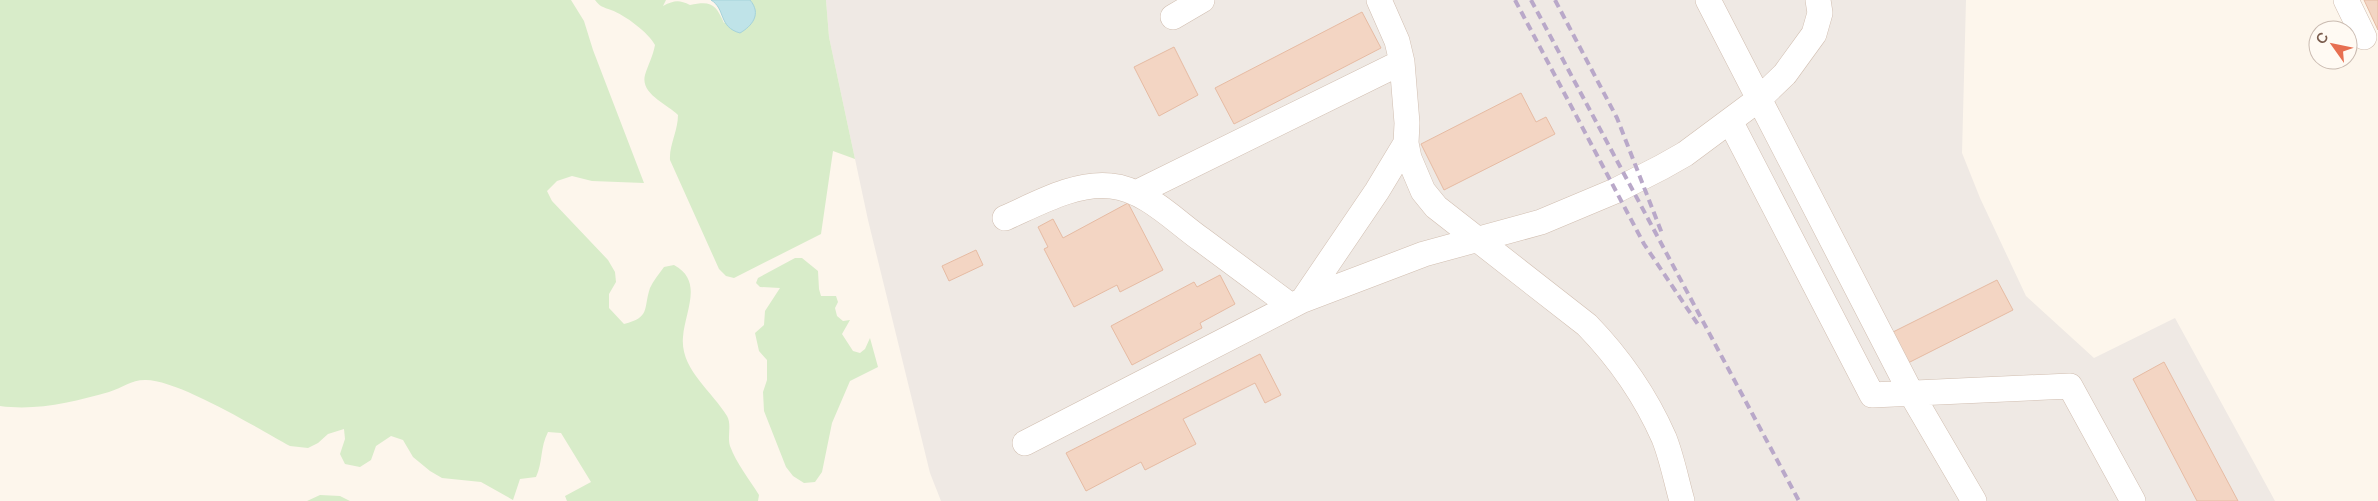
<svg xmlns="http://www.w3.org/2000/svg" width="2378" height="501" viewBox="0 0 2378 501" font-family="Manrope,sans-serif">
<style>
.industrial{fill:#efe9e4}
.green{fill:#d8ecc9}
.water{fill:#bfe3e8;stroke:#a5d3da}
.building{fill:#f3d5c3;stroke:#e6bba3}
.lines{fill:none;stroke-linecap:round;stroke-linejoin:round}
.minor-casing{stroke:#d1beb0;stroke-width:26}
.minor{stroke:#fff;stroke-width:25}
.rail{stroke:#b9a8c9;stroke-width:4;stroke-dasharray:8 5;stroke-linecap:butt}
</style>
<rect width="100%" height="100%" fill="#fdf6ec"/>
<path class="industrial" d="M826,0H1966L1962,153L1980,198L2026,296L2094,358L2175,318L2275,501H941L930,473L868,220L829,37Z"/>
<path class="green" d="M0,0H571L584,21L593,50L644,183L592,181L572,176L557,181L547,191L552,201L608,260L615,272L616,282L609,294V308L624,324C651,317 643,309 650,288C653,281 659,274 664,267L674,265C704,281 685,311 683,337C680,369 712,391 727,416C732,425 727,436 730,446C736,463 750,480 759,495L758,501H567L565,496L591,482L561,433L548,432C540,447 543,462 536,477L520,479L513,500L481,482L442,478L430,471L413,457L403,440L391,436L376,446L371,460L360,467L345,464L340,454L345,439L344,429L328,434L318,443L308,448L290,446C259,429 177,379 145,380C131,380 122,388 109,392C73,402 37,411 0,406Z
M595,0H666L663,6C675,0 679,0 690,5C712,0 716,5 724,23L753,4L750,0H826L829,37L855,159L833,151L821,234L734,278L726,276L719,269L670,160C669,145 678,131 678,115C667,104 640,94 645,75C648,65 653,56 655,45C649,33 625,15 611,10C603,7 600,7 595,0Z
M795,258H802L818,271L819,289L821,296H836L838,302L835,308L837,316L843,321L850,320L842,334L853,351L860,353L865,349L870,338L878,367L850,381L832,423L822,472L815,482L804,483L793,476L786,467L764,411L763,392L767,380V360L759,351L755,333L764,325L765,311L780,288L760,287L756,283L758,278Z
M320,495L340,496L350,501H307Z"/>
<path class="water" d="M711,0H750C762,14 752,26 740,33C718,27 726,9 711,0Z"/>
<path class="building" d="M2364,0H2378V30Z
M1362,12L1381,48L1234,124L1215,88Z
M1174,47L1198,95L1159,116L1134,67Z
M1521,93L1536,122L1546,117L1555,134L1444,190L1421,144Z
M1128,203L1163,270L1120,292L1117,285L1074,307L1044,249L1048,247L1038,227L1053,219L1063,238Z
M976,250L983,265L949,281L942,266Z
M1220,275L1235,304L1200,323L1202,328L1132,365L1111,326L1194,282L1197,287Z
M1997,280L2013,310L1906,364L1891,333Z
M1260,354L1281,395L1265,403L1255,383L1183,419L1196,444L1145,470L1141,462L1086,491L1066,453Z
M2164,362L2238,501H2197L2133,379Z"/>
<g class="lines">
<g class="minor-casing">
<path id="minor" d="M1379,0L1397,41L1402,62L1407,123L1406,143L1409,158L1423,191L1436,207L1587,325C1620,359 1645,395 1664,438C1672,458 1676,480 1682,501
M1708,0L1912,395L1974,501
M2346,0L2364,37
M1173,17L1202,0
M1730,121L1872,395L2070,386L2133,501
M1136,193L1402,62
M1005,218C1037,204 1075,182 1111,186C1145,189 1175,221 1202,240C1232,262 1261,284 1291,306
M1303,300L1377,191L1406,143
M1025,443L1303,300L1424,254L1541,222L1615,191L1662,167L1685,154L1759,99L1785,74L1814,34L1820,13L1818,0"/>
</g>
<use href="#minor" class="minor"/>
<path class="rail" d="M1515,0L1644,244L1699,326
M1531,0L1799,501
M1555,0L1617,118L1663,236"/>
</g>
<g transform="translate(2333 45) rotate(303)"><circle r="24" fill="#fffaf3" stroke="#cabbb1"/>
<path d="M0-4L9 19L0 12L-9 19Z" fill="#e76f51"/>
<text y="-8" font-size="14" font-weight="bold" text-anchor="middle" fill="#7a5c4d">С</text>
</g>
</svg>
